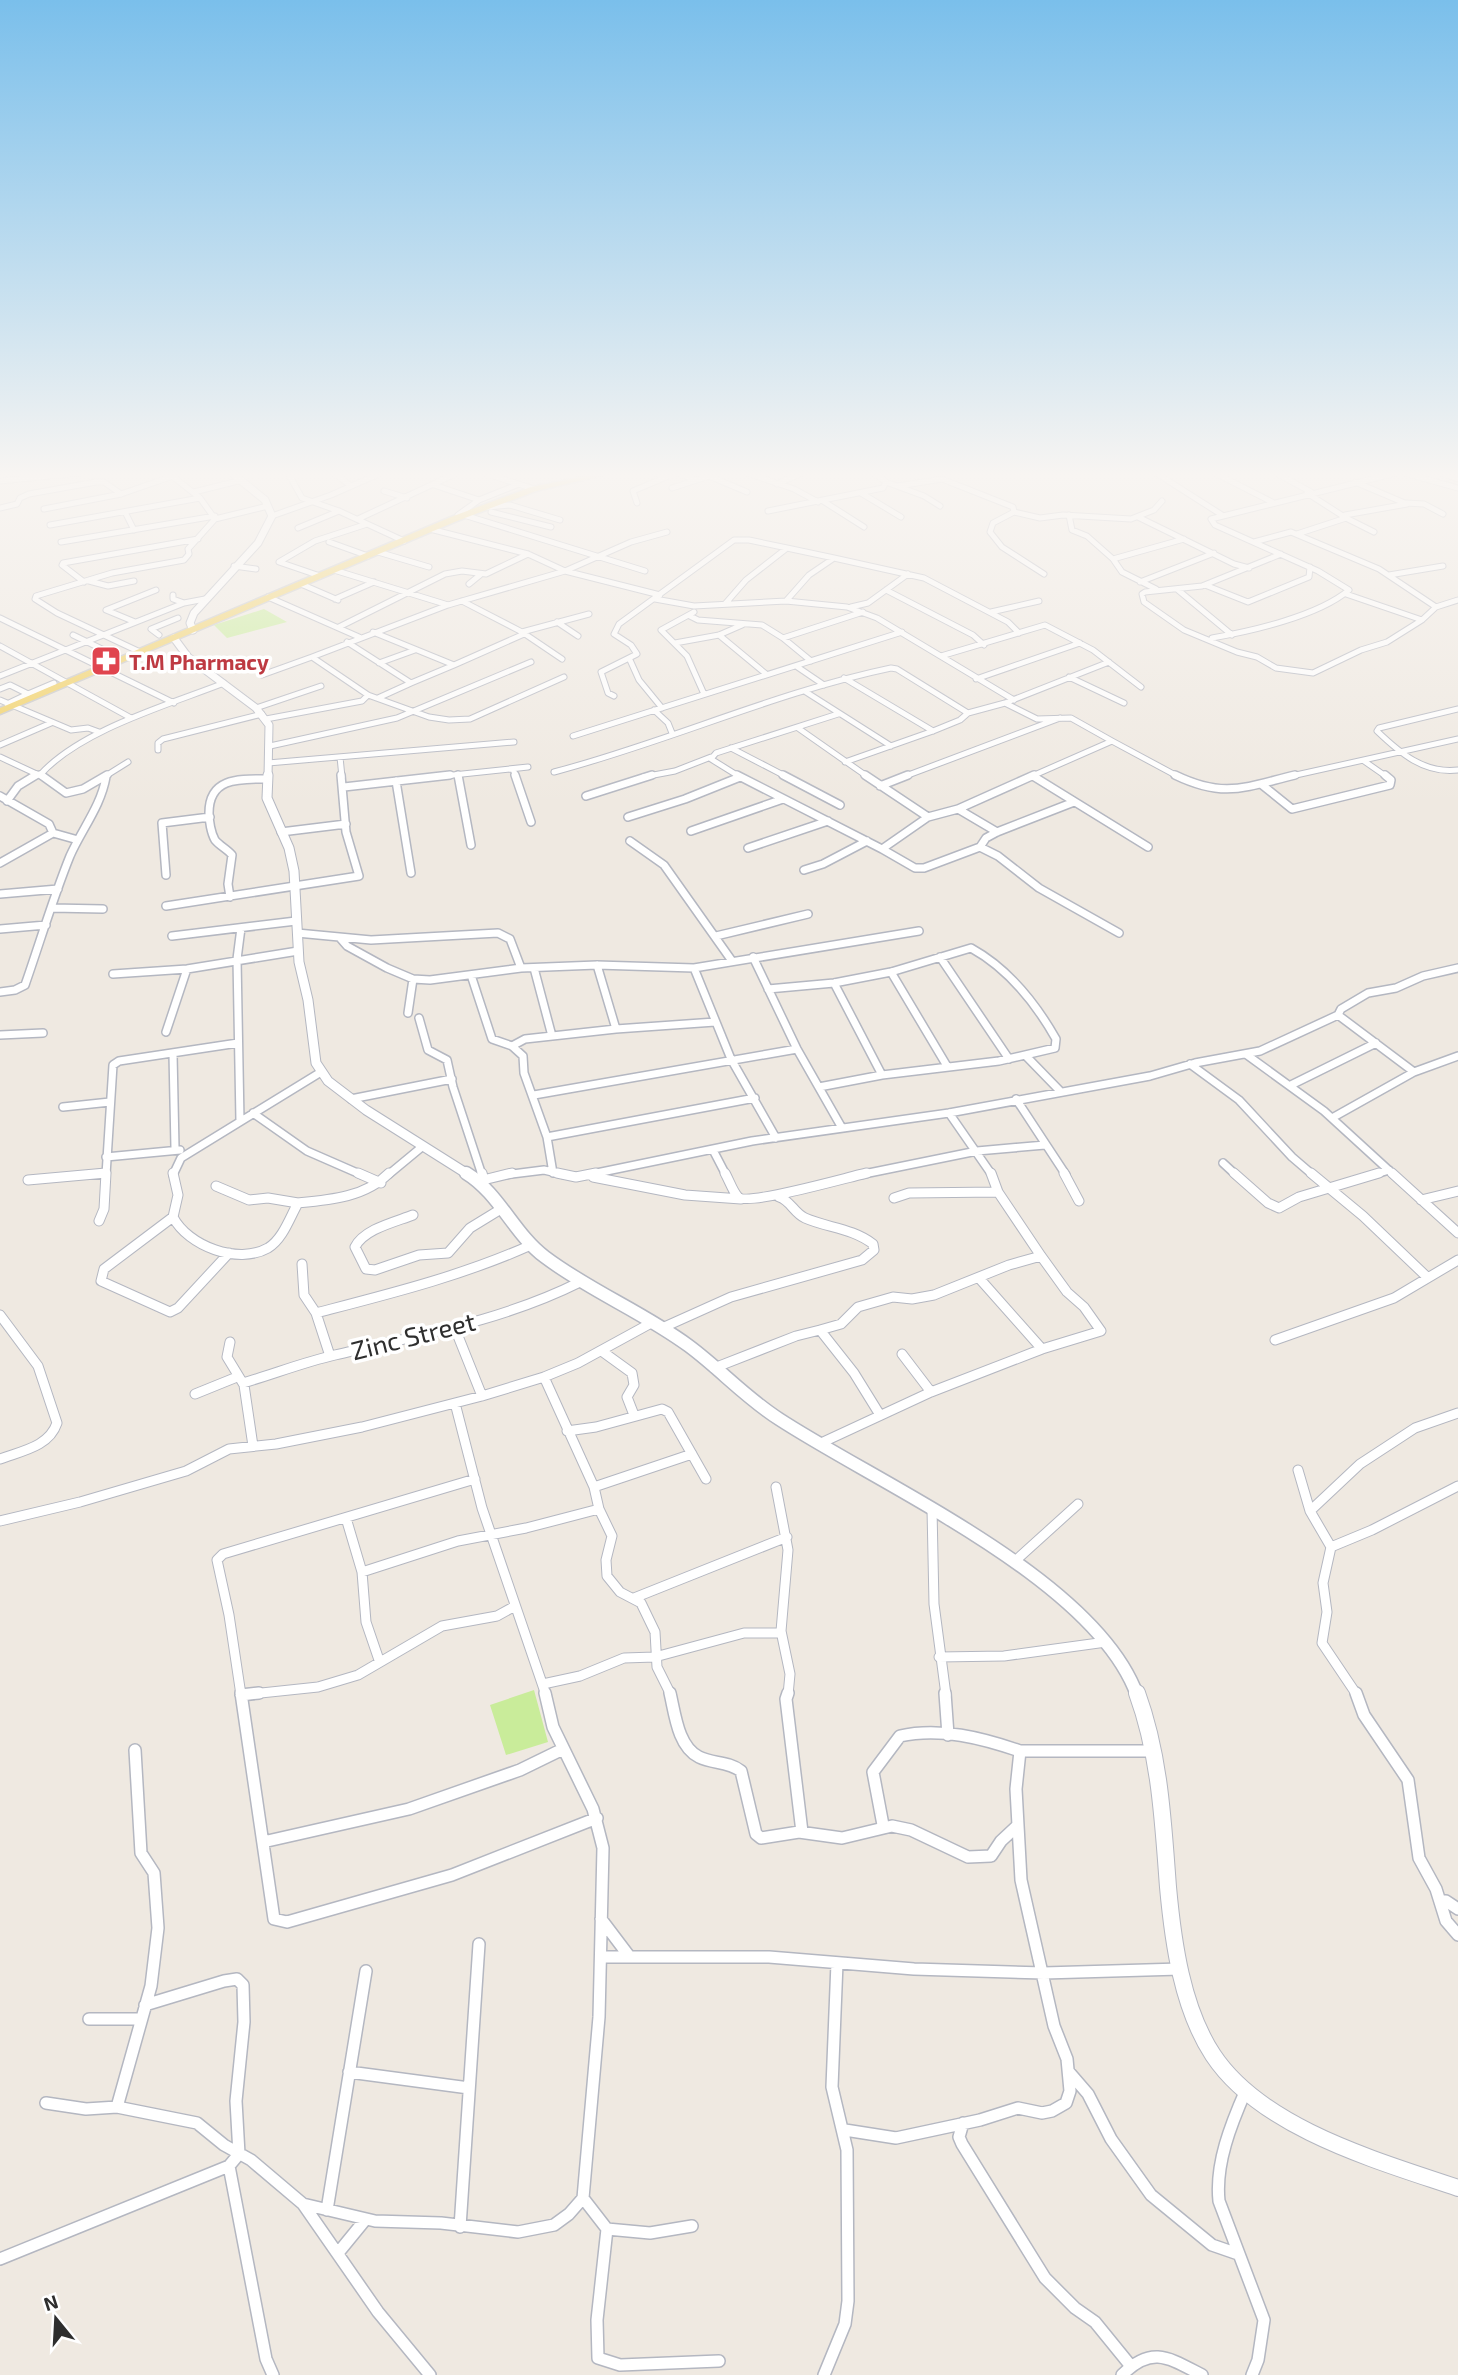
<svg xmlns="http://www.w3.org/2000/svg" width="1458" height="2375" viewBox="0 0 1458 2375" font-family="'Exo 2',sans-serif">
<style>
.pitch{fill:#c9ec9a}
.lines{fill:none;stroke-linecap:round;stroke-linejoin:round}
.minor-far3-casing{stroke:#b4b7c1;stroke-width:7}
.minor-far2-casing{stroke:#b4b7c1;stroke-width:10}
.minor-far1-casing{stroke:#b4b7c1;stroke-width:11}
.minor-casing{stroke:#b4b7c1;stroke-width:14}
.tertiary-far3-casing{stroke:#b4b7c1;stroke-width:9}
.tertiary-far2-casing{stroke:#b4b7c1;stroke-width:11}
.tertiary-far1-casing{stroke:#b4b7c1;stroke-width:15}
.tertiary-casing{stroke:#b4b7c1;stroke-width:18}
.primary-casing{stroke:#c9c9c9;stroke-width:3}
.minor-far3{stroke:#fff;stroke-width:5}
.minor-far2{stroke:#fff;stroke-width:7}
.minor-far1{stroke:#fff;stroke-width:9}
.minor{stroke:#fff;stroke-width:11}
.tertiary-far3{stroke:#fff;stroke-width:7}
.tertiary-far2{stroke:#fff;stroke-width:9}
.tertiary-far1{stroke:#fff;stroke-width:12}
.tertiary{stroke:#fff;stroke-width:16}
.primary{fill:#f2d163;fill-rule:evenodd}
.labels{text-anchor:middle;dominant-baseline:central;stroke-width:7;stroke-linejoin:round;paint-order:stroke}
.far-health-label{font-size:21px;font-weight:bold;fill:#be3a42;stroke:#fff;text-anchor:start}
.street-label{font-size:26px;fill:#2e2e2e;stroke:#fff}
</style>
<rect width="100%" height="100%" fill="#efe9e1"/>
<path class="pitch" d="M264,609L287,622L227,638L214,625Z
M534,1690L548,1742L506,1755L490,1705Z"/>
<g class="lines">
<g class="minor-far3-casing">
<path id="minor-far3" d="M288,473L302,498L339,511L404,541
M334,473L351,486
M484,473L534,489
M677,473L696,480
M747,473L794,489L818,502
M1156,473L1222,515
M1215,473L1272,502
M1276,473L1311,492
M1404,473L1458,488
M1440,473L1458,479
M171,475L200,498L215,519
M709,476L747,492
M0,481L80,473
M886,482L924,496L940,506
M777,484L802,473
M434,485L479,500L458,515
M898,486L942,479L1013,507L1014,512L993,523L990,532L1002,547L1044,574
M672,488L718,473
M384,491L407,498
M194,492L242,480
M861,493L901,517
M479,500L519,484
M823,501L864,527
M637,503L633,491L666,477L655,473
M1406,503L1424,504L1443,514
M487,507L510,505L560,520
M0,508L17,504L20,498L29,494L96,482H104L121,494
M44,509L121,494L173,476
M768,511L883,488L886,482L874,473
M125,512L134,530
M491,512L551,527
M1014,512L1040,518L1063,515L1131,519L1154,510L1162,501
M464,515L645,571
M1069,515L1072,530L1087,536L1113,559L1122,572L1156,589
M1345,515L1407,504L1355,482
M272,516L331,495L381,473
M1138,517L1234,564L1249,568
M1346,518L1374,532
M358,519L457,473
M50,525L200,498
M298,528L339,511
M430,529L528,554L565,571L660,595
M1297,534L1346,518L1307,493
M61,542L215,516
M329,542L368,556
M1254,542L1291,532L1379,569L1436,607
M378,552L429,567
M1281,554L1202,586L1145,592L1142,594L1144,602L1184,630L1237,652L1257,657L1276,668L1313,673L1361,650L1387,642L1422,620L1436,607L1458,600
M1113,559L1184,539
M234,566L256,569
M334,570L448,605
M1389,575L1443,566
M320,576L279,562L315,541L367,524
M89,581L108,586L134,581
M84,582L62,565L63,563L198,539
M1140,582L1214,553
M301,584L338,600
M469,584L480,575
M1205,585L1248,602L1309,577L1310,567
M886,590L973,635L984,645
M1178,590L1232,635
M1346,594L1422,620
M173,595V599L184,603
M268,597L359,637
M335,599L374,582
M655,599L694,606L786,601L847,607L877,618L1014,700
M462,601L522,632L562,659
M786,601L809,575L834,558L924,578L1008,622L1019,633
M725,604L746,580L787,548L834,558
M851,607L868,603L908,574
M694,612L661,630L687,656L704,694
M991,612L1039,601
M690,616L698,620L762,625L783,638L863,612
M0,618L174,703
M135,622L106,610L156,590
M557,622L578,636
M339,627L445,574L462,571L486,574L528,554
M373,632L454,665L524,634
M522,632L589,614
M73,635L108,652
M159,635L151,629L178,618
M719,635L766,674
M783,638L811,661
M1212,638C1252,631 1318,616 1349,590L1318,571L1215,525L1211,519L1396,473
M347,642L411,683L378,698
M675,643L719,635L742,625
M0,646L131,718
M140,652L57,613L35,599L36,596L112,573L184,560L189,554L188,549L215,519L268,506
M941,656L1045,625L1093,650L1141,687
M630,660L639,680L662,708
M379,663L415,650
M796,666L824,685
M262,675L312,657
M0,676L184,603L205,599
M564,677L470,719L449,720L429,717L368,695L312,657L448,605L565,571L631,542L667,532
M1069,677L1124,703
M844,678L933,731
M976,679L1080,643
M411,683L454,665
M0,689L10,685L28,694L7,704
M806,692L891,746
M28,694L54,683
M614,696L608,693L601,672L637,654L631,645L614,634L619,624L734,540H749L787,548
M0,700L71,730L88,728L99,732
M1005,703L1037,719L1071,718L1112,741
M256,708L321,686
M1458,709L1379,728L1377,731C1400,753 1424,774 1458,770
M654,710L668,723L672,733
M266,719L362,701L368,695
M798,728L868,777
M573,736L902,632
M0,745L51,723
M270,746L397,718L531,662
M731,748L787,777
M158,750V743L163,739L262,714
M0,757L43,777
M340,757L342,777
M1364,761L1387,777
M845,762L933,731L960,720L968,713L1005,703L1109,662
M268,763L514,742
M513,769L516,777
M554,772C668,742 776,692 891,668L897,669L968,713
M40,775C80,730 168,705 224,683
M33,777L39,774
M104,777L128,762
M434,777L528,767
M643,777L675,771L711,757
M740,777L711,759L716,753L838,714
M903,777L1060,718
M1030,777L1112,741L1179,777
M1287,777L1458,739"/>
</g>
<g class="minor-far2-casing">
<path id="minor-far2" d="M41,775L66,793L83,789L107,775
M458,775L471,845
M515,775L531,822
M737,775L882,849
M783,775L840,805
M865,775L928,817
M1034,775L958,809L928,817L882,849L915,868H924L980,847L986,838L997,832L1074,802
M1175,775C1225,799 1245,787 1295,775
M1033,776L1148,847
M396,781L411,873
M1261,784L1292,809L1390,785L1391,780L1385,775
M880,786L908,775
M344,787L450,775
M0,796L49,824L53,833
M586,796L652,775
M7,801L18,786L36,775
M958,809L997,832
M628,817L685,799L740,777
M691,831L783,799
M281,832L346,824
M630,841L664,865L732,961
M980,847L998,856L1039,888L1119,933
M748,848L828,821
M0,863L53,833L78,840
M804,870L823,864L867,841
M166,875L162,823L210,817
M0,894L58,889
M230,897L228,884L232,855C227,849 220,846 215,840C211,833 209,821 209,813C209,777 240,779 267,779
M166,906L359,876L346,832L341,775
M52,908L103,909
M0,929L46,925
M297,933L371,940L498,933L510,939L521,968
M172,936L296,921
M716,936L808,914
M340,938L347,946L387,968L413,979L430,980L521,968L597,965L694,968L919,931
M753,957L797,1049L842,1128
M940,957L1009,1059
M534,968L552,1036
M694,968L731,1059L776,1138
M891,972L947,1066
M113,974L187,969L298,951
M471,975L492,1039L512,1046L523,1056L524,1073L547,1137L553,1173
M768,989L834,983L891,972L971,948C1009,969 1035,1002 1056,1039L1055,1048L999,1061L882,1075
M0,992L15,990L25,985C40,942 53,898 70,856C82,829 101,806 106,777
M408,1013L413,979
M1338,1015L1414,1072L1458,1056
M419,1018L428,1050L447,1060L453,1087L482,1175
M616,1029L715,1022
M166,1032L187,969
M0,1035L43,1033
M512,1046L525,1039L616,1029L597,965
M173,1054L175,1148
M1247,1055L1324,1111L1394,1175
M1026,1056L1060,1091
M1190,1064L1239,1100L1292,1157L1313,1175
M1291,1085L1376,1043
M819,1087L882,1075L834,983
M534,1095L797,1049
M351,1099L452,1079
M1016,1099L1066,1175
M63,1107L110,1102
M253,1113L307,1151L362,1175
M949,1113L992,1175
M1332,1118L1414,1072
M240,1121L237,959L241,928
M547,1137L755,1098
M713,1150L726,1175
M106,1157L180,1150
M1223,1163L1236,1175
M87,1175L106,1173
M106,1175L113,1065L119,1061L238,1043
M173,1175L181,1158L321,1072
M388,1175L423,1146
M504,1175L544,1170L565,1175
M587,1175L752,1141L949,1113L1150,1076L1195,1063L1260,1051L1338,1015L1341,1009L1368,993L1396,988L1423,976L1458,968
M859,1175L977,1151L1045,1145
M1373,1175L1389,1170"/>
</g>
<g class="minor-far1-casing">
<path id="minor-far1" d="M173,1173L178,1195L173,1217C188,1246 238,1265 268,1248C283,1239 290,1217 298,1203C330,1200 366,1197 389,1173
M358,1173L381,1183
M482,1173L484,1180
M557,1173L576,1177L596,1173
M725,1173C729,1180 733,1192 738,1197C748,1206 848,1177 867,1173
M1064,1173L1079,1201
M1234,1173L1268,1203L1279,1208L1299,1197L1379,1173
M1311,1173L1363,1216L1427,1277
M1392,1173L1458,1233
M593,1177L685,1195L741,1199
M28,1180L106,1173
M479,1181L512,1173
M216,1186L249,1200L268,1198L298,1203
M894,1198L909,1193L998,1192
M1421,1200L1458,1191
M413,1215C395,1222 364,1229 355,1247L366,1269L375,1270L419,1255L448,1253L470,1228L501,1209
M173,1217L104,1269L101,1281L170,1312L178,1308L229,1253
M99,1221L104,1209L106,1173
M302,1264L304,1295L316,1313
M979,1278L1042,1349
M0,1315L38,1366L57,1423C49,1447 21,1451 0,1459
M454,1326L482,1396
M662,1328L731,1297L862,1260L874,1250L873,1244C852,1228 828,1228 805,1218C794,1213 790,1200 779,1197
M820,1330L841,1324L858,1307L893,1297L912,1299L934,1295L1009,1265L1041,1256
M1275,1340L1394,1298L1458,1260
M230,1342L227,1357L244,1385L253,1446
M603,1352L632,1373L634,1385L627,1397L634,1415
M330,1356L316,1313C389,1294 462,1276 531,1245
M714,1368L796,1336L820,1330L854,1373L880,1415
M544,1377L594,1487L599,1509L612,1536L606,1560L607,1576L620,1592L641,1603L655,1632L657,1667L671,1695
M243,1383C274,1374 304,1362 335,1355C419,1335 502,1321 580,1282
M931,1392L1042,1349L1101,1331L1084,1307L1067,1292L1041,1256L998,1192L991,1173
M195,1394L237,1377
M455,1403L482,1508L546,1695
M567,1431L596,1427L662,1409L668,1412L706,1479
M821,1443L931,1392L902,1354
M1298,1470L1310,1511L1331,1547L1323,1583L1327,1612L1322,1643L1357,1695
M594,1487L692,1454
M776,1487L788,1550L781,1631L790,1674L788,1695
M932,1509L934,1604L946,1695
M1310,1511L1360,1464L1415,1428L1458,1413
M346,1518L362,1572L366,1622L379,1660
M0,1521L80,1502L186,1471L229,1449L276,1444L362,1427L482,1396L544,1377L578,1363L653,1322
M1331,1547L1372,1530L1458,1486
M1014,1562L1078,1504
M362,1572L458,1541L526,1528L599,1509
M634,1598L787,1537
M939,1657L1004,1656L1106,1642
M543,1684L580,1676L624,1658L655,1657L744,1633H781
M241,1695L229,1615L217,1560L223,1554L475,1479
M242,1695L318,1687L358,1675L442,1626L497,1616L515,1606"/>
</g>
<g class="minor-casing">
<path id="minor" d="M241,1693L274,1919L287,1922L452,1875L597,1818
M670,1693C675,1714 678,1747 699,1757C713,1764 728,1761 741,1771L756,1834L761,1838L799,1832L842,1838L892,1826L911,1830L968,1857L991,1856L1001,1841L1016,1827
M788,1693L786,1699L802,1832
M945,1693L948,1735
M1356,1693L1364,1715L1408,1780L1419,1858L1436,1889L1446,1921L1458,1935
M241,1695L259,1693
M883,1825L873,1772L900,1736C940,1727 982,1738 1020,1751
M263,1842L409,1809L520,1770L563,1749
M1441,1901H1446L1458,1909
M601,1919L629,1956
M603,1957H769L914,1969L1044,1973L1180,1969
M89,2019H141
M349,2072L469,2088
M1069,2072L1088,2094L1111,2139L1151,2195L1212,2245L1238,2254
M1246,2090C1231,2124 1215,2164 1219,2201L1264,2320L1258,2360L1252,2375
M46,2103L86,2109L117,2107L197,2123L224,2145L251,2160L303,2204L378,2312L430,2375
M117,2107L151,1986L158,1928L154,1873L141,1853L135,1750
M963,2123L959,2137L962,2144L1045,2278L1075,2308L1095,2322L1130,2365
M845,2130L896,2138L980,2120L1018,2108L1042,2113L1052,2111L1066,2103L1070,2091L1067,2059L1054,2026L1021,1880L1016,1789L1020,1751H1153
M229,2166L266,2359L273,2375
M583,2198L607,2229L650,2233L692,2226
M303,2204L375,2221L441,2223L518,2232L554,2225L569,2214L583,2198L599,2017L603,1848L593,1809L553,1727L545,1693
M327,2210L366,1971
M460,2227L479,1944
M607,2229L597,2320L598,2358L620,2365L719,2361
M338,2253L365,2220
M0,2259L229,2166L239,2154L236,2101L244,2022L243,1985L237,1979L224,1981L145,2005
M824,2375L845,2324L848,2301L847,2150L832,2087L837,1963
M1122,2375C1152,2345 1169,2358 1202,2375"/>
</g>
<g class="tertiary-far3-casing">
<path id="tertiary-far3" d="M193,630L190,623L194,613L258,543L272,516L265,500L232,473
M174,638L188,657L256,708L269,725L268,777"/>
</g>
<g class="tertiary-far2-casing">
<path id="tertiary-far2" d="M268,775L267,798L289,848L294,871L299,962L308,1000L316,1063L328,1081L366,1110L469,1175"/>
</g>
<g class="tertiary-far1-casing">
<path id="tertiary-far1" d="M466,1173C499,1193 514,1234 545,1257C590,1291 643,1312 689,1346C720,1369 746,1398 779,1419C880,1485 1095,1579 1137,1695"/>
</g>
<g class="tertiary-casing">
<path id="tertiary" d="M1137,1693C1160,1756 1163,1821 1168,1887C1173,1942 1182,2008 1213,2055C1262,2129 1379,2161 1458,2188"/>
</g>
<g class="primary-casing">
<path id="primary" d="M601,473H613L536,491L457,521L0,714V708L451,517L531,487Z"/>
</g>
<use href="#minor-far3" class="minor-far3"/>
<use href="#minor-far2" class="minor-far2"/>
<use href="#minor-far1" class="minor-far1"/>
<use href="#minor" class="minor"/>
<use href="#tertiary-far3" class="tertiary-far3"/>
<use href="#tertiary-far2" class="tertiary-far2"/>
<use href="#tertiary-far1" class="tertiary-far1"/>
<use href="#tertiary" class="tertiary"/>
<use href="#primary" class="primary"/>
</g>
<linearGradient id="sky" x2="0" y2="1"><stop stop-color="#7abfeb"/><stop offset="0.59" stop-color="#f8f5f2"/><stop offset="1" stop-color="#f8f5f2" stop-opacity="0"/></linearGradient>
<rect width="1458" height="805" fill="url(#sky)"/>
<defs>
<g id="pharmacy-square" transform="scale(1.575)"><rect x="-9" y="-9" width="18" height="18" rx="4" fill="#e0444e" stroke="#fff"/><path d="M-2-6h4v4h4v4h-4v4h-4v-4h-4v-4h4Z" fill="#fff"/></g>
</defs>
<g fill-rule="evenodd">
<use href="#pharmacy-square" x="106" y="661"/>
</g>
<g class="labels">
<g class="far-health-label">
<text x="129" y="661">T.M Pharmacy</text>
</g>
<g class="street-label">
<text transform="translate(413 1335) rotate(-14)">Zinc Street</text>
</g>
</g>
<g transform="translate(56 2319) rotate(342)" stroke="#ffffff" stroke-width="5" paint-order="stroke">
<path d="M0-5L12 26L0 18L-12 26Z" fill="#2e2e2e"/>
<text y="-10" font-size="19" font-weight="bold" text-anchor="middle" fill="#2e2e2e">N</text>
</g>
</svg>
